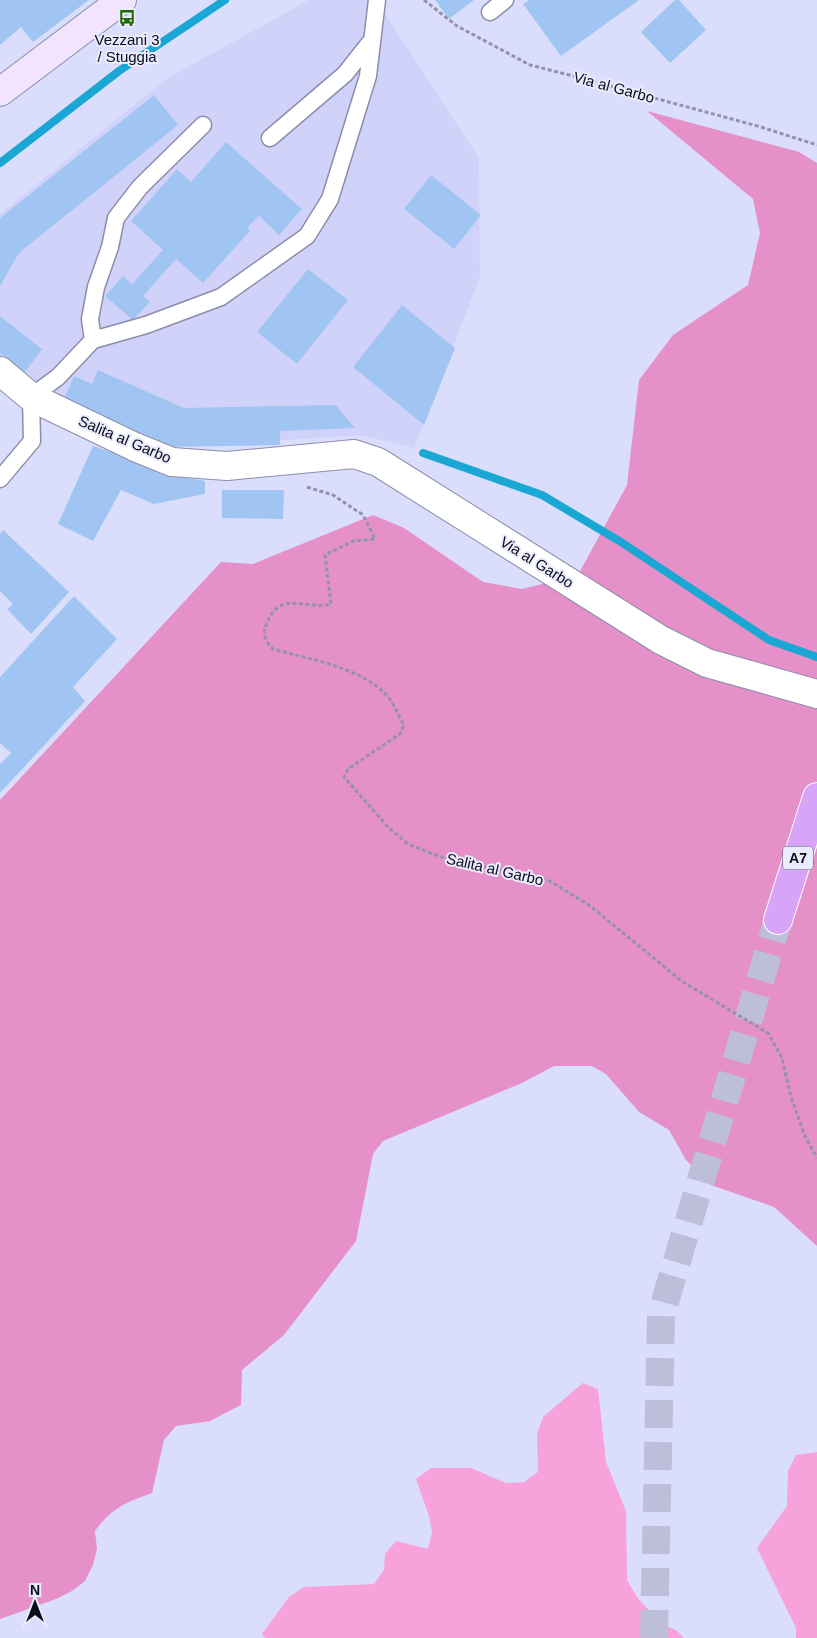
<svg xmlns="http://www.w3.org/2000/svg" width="817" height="1638" viewBox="0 0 817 1638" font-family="Arial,sans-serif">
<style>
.built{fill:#d1d2f9}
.green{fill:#f7a2da}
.forest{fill:#e690c9}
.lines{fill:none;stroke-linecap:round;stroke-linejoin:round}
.stream{stroke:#1aa7d3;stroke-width:8}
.building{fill:#a1c5f2}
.highway-tunnel{stroke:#bcbeda;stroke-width:28;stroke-dasharray:28 14;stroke-linecap:butt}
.lane-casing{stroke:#8c8daa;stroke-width:19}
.street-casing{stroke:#8c8daa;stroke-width:30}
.secondary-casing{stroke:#8c8daa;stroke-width:30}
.highway-casing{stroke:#fff;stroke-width:30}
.path{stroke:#9293ab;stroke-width:3;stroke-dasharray:4 2.5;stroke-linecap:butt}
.lane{stroke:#fff;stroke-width:16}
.street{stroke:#fff;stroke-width:28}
.secondary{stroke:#f3e4fd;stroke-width:28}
.highway{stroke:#d7a4f7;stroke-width:28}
.labels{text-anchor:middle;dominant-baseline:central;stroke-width:4;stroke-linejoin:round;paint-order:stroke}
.shield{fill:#eaebfe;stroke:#4f505c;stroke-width:1}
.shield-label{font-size:14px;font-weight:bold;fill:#0d0d17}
.poi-label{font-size:15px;fill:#0d0d17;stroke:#eaebfe}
.street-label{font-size:15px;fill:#0d0d17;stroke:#eaebfe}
</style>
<rect width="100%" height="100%" fill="#dbddfc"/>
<path class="built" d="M309,0H376L479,158L480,277L414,448L360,435L287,440L165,441L42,391L0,358V214L166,79Z"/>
<path class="green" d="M583,1383L598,1389L606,1462L626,1511L627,1580L637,1597L660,1623L676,1630L684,1638H265L262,1634L289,1597L304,1587L374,1584L384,1570L385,1554L396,1541L428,1549L432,1532L429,1516L416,1479L431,1468H471L506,1483L524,1482L538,1472L537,1435L543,1417Z
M817,1452V1638H796V1628L757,1548L787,1506L788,1471L796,1455Z"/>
<path class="forest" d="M647,111L799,152L817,163V1246L774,1207L711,1185L686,1160L669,1130L639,1112L606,1074L592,1066H554L522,1083L383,1141L373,1154L356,1241L284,1335L242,1370L241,1405L210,1421L176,1426L164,1440L152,1493C125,1503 113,1507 95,1531L97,1549L93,1565L85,1581L72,1591L56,1599L0,1619V800L221,562L253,564L373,515L404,528L483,582L522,589L578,575L627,485L639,380L673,335L748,285L760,233L753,199Z"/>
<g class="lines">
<path class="stream" d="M0,163L119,71L225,0
M423,453L542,495L621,542L769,640L817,657"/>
</g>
<path class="building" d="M0,0H89L33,42L21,27L0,45Z
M435,0H474L449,19Z
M529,0H639L561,56L523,4Z
M675,0H679L706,30L670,63L641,32Z
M154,95L178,125L19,253L0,286V218Z
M226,142L302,209L279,235L259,216L247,228L250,231L203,283L176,259L143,296L150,302L133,320L105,296L123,276L132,284L163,250L131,221L177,169L191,182Z
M431,175L481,215L454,249L404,209Z
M308,269L348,300L297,364L257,332Z
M402,305L455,348L424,425L353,367Z
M0,316L42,349L25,372L0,353Z
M98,370L184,408L336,405L355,428L280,431V445L163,447L62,403L74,376L92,384Z
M93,446L136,460L172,475L205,481V494L154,504L121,490L93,541L58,524Z
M222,490H284L283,519L222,518Z
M3,530L69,592L31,634L7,609L13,604L0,591V534Z
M74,596L117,639L73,687L85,701L0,793V764L11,753L0,743V677Z"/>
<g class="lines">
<path class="highway-tunnel" d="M654,1638L661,1315L778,920"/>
<g class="lane-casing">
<path id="lane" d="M490,12L505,0
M270,138L345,74L372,40
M93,340L90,319L96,287L110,247L116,218L140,187L203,125
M0,479L32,441L31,397L58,377L93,340L146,325L221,297L307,236L330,199L368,76L377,0"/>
</g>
<g class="street-casing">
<path id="street" d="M0,371L31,397L135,447L172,462L227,466L354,454L378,462L661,640L707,663L817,694"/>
</g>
<g class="secondary-casing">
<path id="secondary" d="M0,92L122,0"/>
</g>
<g class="highway-casing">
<path id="highway" d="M778,920L817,797"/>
</g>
<path class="path" d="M424,0L457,26L530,65L577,77L761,127L817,145
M307,487L333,495L363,515L375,539L353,541L325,555L331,604C305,611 280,588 266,625C262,635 266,642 273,649C311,660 363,667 389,698C395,706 399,717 404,725L400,734L348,769L344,777L388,827L408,844L433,854L459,863L506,870L548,880L589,905L683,982L768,1033L782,1058L790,1093L804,1134L817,1158"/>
<use href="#lane" class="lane"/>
<use href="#street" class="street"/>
<use href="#secondary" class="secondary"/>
<use href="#highway" class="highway"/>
</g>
<defs>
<g id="bus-bare" transform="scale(1.35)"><path d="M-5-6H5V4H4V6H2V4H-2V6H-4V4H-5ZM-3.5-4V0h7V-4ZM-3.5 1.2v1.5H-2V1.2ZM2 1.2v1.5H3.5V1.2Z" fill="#1b6805" stroke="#eaebfe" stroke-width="2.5" paint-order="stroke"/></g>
</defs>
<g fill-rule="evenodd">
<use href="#bus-bare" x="127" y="18"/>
</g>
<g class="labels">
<rect class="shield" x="783" y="846.5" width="30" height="23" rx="4"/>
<g class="shield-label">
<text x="798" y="858">A7</text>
</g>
<g class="poi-label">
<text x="127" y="39">Vezzani 3<tspan x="127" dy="17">/ Stuggia</tspan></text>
</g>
<g class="street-label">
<text transform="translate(614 87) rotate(15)">Via al Garbo</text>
<text transform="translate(125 439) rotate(23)">Salita al Garbo</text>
<text transform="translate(537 562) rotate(32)">Via al Garbo</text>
<text transform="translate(495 869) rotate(13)">Salita al Garbo</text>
</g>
</g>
<g transform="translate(35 1603)" stroke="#eaebfe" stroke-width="4" paint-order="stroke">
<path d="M0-4L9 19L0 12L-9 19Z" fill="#0d0d17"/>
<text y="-8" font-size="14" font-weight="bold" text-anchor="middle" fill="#0d0d17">N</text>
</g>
</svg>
